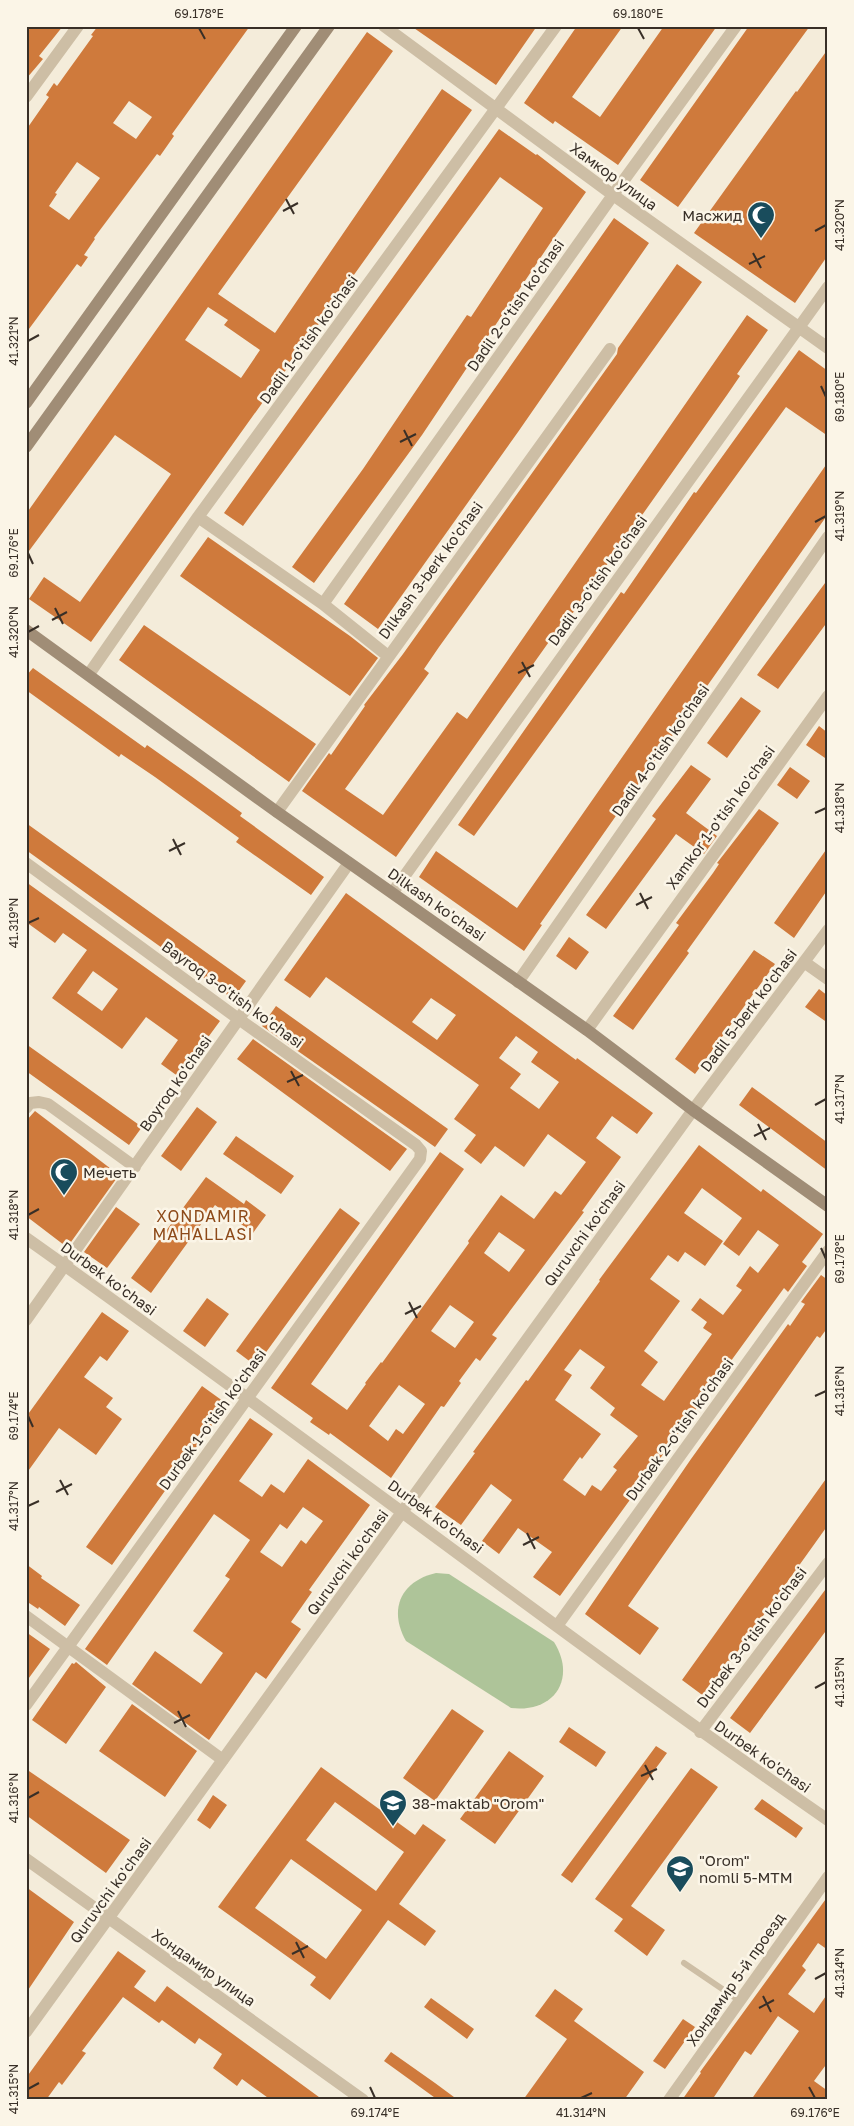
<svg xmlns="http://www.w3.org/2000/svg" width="854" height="2126" viewBox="0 0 854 2126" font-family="'Golos Text',sans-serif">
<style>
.green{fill:#aec499}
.building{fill:#cf7a3c;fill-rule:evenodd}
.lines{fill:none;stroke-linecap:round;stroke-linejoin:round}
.lane{stroke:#cdbea5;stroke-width:6}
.street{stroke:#cdbea5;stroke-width:12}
.secondary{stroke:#a08d76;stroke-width:12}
.ticks{fill:none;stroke:#382f27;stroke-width:2}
.labels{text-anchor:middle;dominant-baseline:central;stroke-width:5;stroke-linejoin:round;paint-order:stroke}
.street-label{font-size:15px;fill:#382f27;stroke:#fbf5e7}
.poi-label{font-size:15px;fill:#382f27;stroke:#fbf5e7;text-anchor:start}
.neighbourhood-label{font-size:16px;letter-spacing:1px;fill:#8d4a19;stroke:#fbf5e7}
.neatline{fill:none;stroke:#382f27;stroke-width:2}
.ticks-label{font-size:12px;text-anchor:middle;fill:#382f27}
</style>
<rect width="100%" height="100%" fill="#f4ecda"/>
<path class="green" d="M436,1573L449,1574L554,1642C577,1679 554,1713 511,1708L406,1641C388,1609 401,1581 436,1573Z"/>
<path class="building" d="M32,26H63L39,56L43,59L26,79V33Z
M98,26H250L172,134L174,136L160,156L157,154L94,238L95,239L84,255L88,257L81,267L77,264L26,333V130L49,97L46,95L54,83L57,86L93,36L91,35ZM129,101L152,117L136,139L113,123ZM77,162L100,178L69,220L49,206L57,194L55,193Z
M411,26H537L496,85Z
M577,26H623L572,97L600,117L664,26H717L618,165L555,121L553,124L524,103Z
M749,26H810L678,207L640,180Z
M367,32L393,51L218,294L275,333L442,89L472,110L91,642L29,599L44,577L80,602L171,474L115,435L26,555V514ZM208,307L228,320L224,325L260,350L241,378L185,340Z
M828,49V255L795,303L694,233L796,91L797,92Z
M499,129L536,155L537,154L586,192L551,242L422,435L314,583L292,567L363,469L467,315L471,317L543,208L500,177L243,526L224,513Z
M614,218L649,243L518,432L378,629L344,604Z
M677,264L702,282L439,647L424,669L429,673L345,789L383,815L457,712L467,719L747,315L768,330L737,374L740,376L727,395L570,617L568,615L396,857L302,791L329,753L331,755L365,706L364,705L403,654L617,354L618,348Z
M799,350L828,371V436L786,407L474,836L458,825L621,592L624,594L694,492L696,493Z
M828,462V514L540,924L542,925L524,951L419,877L436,851L517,908Z
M208,537L350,636L378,658L350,696L180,576Z
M828,579V621L778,689L757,675Z
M144,625L316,744L289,782L119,660Z
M33,668L145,748L147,745L191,776L242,813L240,816L324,877L311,895L236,842L239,838L155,777L121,754L119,757L26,690V676Z
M741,697L761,711L727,758L707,743Z
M819,726L828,733V760L806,745Z
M691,765L711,779L686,813L717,836L704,854L676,834L606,929L586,915L656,819L652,816Z
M790,767L810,781L797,799L777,785Z
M759,809L779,823L687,951L689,953L633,1030L613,1016L679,925L676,923L713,873L719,864L717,863Z
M26,823L246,981L233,999L26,850Z
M828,847V889L794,938L774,923Z
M26,882L220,1021L179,1077L161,1064L178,1040L146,1017L122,1049L52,998L87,950L63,933L55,943L26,922ZM93,971L118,989L102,1011L77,993Z
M346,893L576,1060L577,1058L653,1113L637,1134L612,1116L596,1138L621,1157L582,1211L584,1212L492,1335L497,1338L480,1361L476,1358L459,1381L461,1383L444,1407L441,1406L391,1478L330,1433L329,1435L310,1422L313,1418L271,1388L440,1152L464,1169L311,1384L347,1410L366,1384L365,1383L381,1362L382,1363L469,1243L468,1241L501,1195L534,1219L555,1191L561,1195L586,1162L548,1134L524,1167L495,1146L481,1164L464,1151L476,1135L454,1119L479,1085L326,977L310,998L284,980ZM431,998L456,1015L437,1040L412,1022ZM516,1036L538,1052L531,1062L559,1082L539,1109L510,1088L521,1074L499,1058ZM499,1232L525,1250L509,1272L484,1253ZM450,1305L474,1322L455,1348L431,1331ZM399,1385L425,1404L403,1434L396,1429L388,1441L369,1426Z
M569,937L589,952L576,970L556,956Z
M754,950L775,964L695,1074L675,1059Z
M819,989L828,996V1023L805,1007Z
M276,1006L448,1129L435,1147L262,1026Z
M253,1039L407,1149L390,1171L237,1059Z
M26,1044L142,1127L129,1145L26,1071Z
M752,1087L828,1143V1171L739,1105Z
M197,1107L217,1122L181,1171L161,1156Z
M35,1111L119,1175L71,1242L68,1240L64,1245L26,1216V1121Z
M236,1136L294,1176L281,1194L223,1154Z
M699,1145L761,1192L763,1189L823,1234L802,1262L807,1266L788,1292L784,1288L560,1596L533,1577L552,1552L518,1528L499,1554L482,1541L512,1500L491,1484L461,1525L435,1507L475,1453L473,1452L526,1380L528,1381L600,1281L599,1280ZM702,1188L742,1218L723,1244L739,1256L758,1230L779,1245L758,1273L750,1266L736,1286L742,1290L723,1315L700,1298L691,1310L707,1322L703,1328L712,1334L664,1401L641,1385L658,1362L644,1351L680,1301L650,1279L668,1255L678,1262L685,1252L705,1266L723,1241L684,1213ZM580,1349L605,1367L590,1388L615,1408L610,1415L638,1436L613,1467L617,1470L601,1491L592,1485L585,1496L563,1480L580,1457L582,1459L601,1434L555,1400L572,1375L564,1370Z
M206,1177L244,1204L246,1200L266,1215L253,1233L215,1205L151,1293L131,1278Z
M116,1207L140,1224L107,1268L84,1252Z
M340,1208L360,1223L256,1366L236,1351Z
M821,1275L828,1280V1327L820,1338L817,1336L628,1606L659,1628L640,1655L585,1614L691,1459L788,1324L790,1326L805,1304L801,1302Z
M207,1298L229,1314L205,1347L183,1331Z
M102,1312L129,1331L107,1361L100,1356L84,1377L113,1398L106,1407L122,1419L96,1455L59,1428L26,1474V1417Z
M202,1386L227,1404L112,1565L86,1547Z
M250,1418L273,1434L239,1481L262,1497L271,1484L284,1493L308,1459L370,1505L309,1590L312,1592L291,1622L301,1629L266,1679L256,1672L209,1740L132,1684L155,1651L201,1684L223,1653L193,1631L230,1579L225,1576L250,1540L214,1514L107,1665L85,1649ZM303,1507L323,1521L306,1544L301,1540L282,1567L260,1552L280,1524L287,1529Z
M828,1476V1525L705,1697L682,1680Z
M26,1564L42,1576L41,1578L80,1605L65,1626L39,1607L38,1609L26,1601Z
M828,1586V1628L750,1733L730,1718Z
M26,1632L50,1649L26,1682Z
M76,1662L106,1687L66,1744L32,1720L72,1663L74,1664Z
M132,1704L197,1751L165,1797L99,1751Z
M452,1709L484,1731L435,1801L403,1778Z
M569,1727L606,1752L596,1767L559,1742Z
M656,1746L667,1753L572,1883L561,1875Z
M509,1751L544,1776L495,1844L460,1819Z
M321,1767L415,1835L423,1824L446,1840L399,1904L436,1931L425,1946L388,1920L330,2000L310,1985L316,1977L218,1907ZM335,1802L404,1852L376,1891L306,1840ZM291,1859L362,1910L326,1959L255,1908Z
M691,1768L718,1787L631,1906L665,1930L647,1956L614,1931L623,1919L595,1899Z
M26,1769L130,1840L106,1873L26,1815Z
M213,1795L227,1805L210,1829L197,1820Z
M762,1799L803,1828L796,1838L754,1809Z
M26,1887L74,1922L26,1993Z
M828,1896V1950L818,1943L802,1966L806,1970L788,1994L814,2013L828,1993V2062L814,2081L828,2091V2100H751L799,2031L778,2016L751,2055L745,2051L712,2100H682L701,2073L700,2072Z
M118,1951L146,1971L134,1987L155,2002L167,1986L323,2100H271L242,2079L237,2086L213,2068L222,2054L199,2038L195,2044L162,2020L159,2023L123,1997L82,2051L86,2053L62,2085L59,2082L46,2100H26V2078Z
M555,1989L583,2009L574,2021L644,2072L624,2100H523L567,2039L535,2016Z
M431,1998L474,2029L467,2039L424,2007Z
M683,2019L695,2027L665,2069L653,2061Z
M391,2052L435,2083L458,2100H438L384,2061Z"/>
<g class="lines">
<path class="lane" d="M684,1963L740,2001"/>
<path class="street" d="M384,26L613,195L828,348
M26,97L78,26
M198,517L323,604L388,656
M323,604L613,195L736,26
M89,674L198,517L556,26
M277,812L610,349
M26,863L240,1020L416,1145L421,1151L420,1159L26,1705
M393,892L828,287
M804,962L828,979
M518,982L828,537
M587,1030L828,696
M26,1108L30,1103L39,1102L48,1104L135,1167
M26,1238C296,1429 556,1632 828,1820
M26,1320L349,863
M26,1616L223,1760
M557,1626L828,1251
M700,1732L828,1563
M26,1859L363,2100
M26,2032L693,1110L828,930
M669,2100L828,1877"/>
<path class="secondary" d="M26,403L296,26
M26,447L329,26
M26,630L277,812L587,1030L693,1110L828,1206"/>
</g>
<path class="ticks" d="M199,28L205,39M638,28L644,39M286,199L294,214M283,211L298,203M815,231L826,225M753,253L761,268M749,264L765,256M28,341L39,335M821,386L826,397M404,430L412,446M400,442L416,434M815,522L826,516M28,553L33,564M55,608L63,624M52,620L67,612M28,632L39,626M522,662L530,677M518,673L534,665M815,813L826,808M173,839L181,855M169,851L185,843M640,893L648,909M636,905L652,897M28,923L39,918M291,1071L299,1086M287,1082L303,1075M815,1105L826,1099M758,1124L766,1140M754,1136L770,1128M28,1215L39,1209M821,1248L826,1259M409,1302L417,1318M405,1314L421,1306M815,1396L826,1391M28,1416L33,1427M60,1480L68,1495M56,1492L72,1484M28,1506L39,1501M527,1533L535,1549M523,1545L539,1537M815,1688L826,1682M178,1711L186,1727M174,1723L190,1715M645,1765L653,1780M641,1776L657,1769M28,1798L39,1792M296,1942L304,1958M292,1954L308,1946M815,1979L826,1973M763,1996L771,2012M759,2008L774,2000M370,2087L375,2098M809,2087L815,2098M28,2089L39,2083M581,2098L592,2093"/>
<defs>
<g id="mosque-pin" transform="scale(1.4375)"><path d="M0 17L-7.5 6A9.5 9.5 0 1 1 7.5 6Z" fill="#194c5c" stroke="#fbf5e7"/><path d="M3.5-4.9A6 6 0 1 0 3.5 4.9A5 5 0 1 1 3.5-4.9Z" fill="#fff"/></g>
<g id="school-pin" transform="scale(1.4375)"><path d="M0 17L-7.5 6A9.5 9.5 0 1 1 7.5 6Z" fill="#194c5c" stroke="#fbf5e7"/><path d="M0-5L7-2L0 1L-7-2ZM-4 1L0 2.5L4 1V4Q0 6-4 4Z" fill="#fff"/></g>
</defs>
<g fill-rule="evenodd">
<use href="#mosque-pin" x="761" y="215"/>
<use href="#mosque-pin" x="64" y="1172"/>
<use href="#school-pin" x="393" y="1803"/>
<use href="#school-pin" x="680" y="1869"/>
</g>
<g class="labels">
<g class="street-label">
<text transform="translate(614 176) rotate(36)">Хамкор улица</text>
<text transform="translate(515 305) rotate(-55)">Dadil 2-o'tish ko'chasi</text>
<text transform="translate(308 339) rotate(-54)">Dadil 1-o'tish ko'chasi</text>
<text transform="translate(430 570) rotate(-54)">Dilkash 3-berk ko'chasi</text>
<text transform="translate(597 580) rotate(-54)">Dadil 3-o'tish ko'chasi</text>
<text transform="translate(660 750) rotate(-55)">Dadil 4-o'tish ko'chasi</text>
<text transform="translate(720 817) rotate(-54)">Xamkor 1-o'tish ko'chasi</text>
<text transform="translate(437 904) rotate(35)">Dilkash ko'chasi</text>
<text transform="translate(233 994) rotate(36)">Bayroq 3-o'tish ko'chasi</text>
<text transform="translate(748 1010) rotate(-53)">Dadil 5-berk ko'chasi</text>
<text transform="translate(175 1083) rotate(-55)">Boyroq ko'chasi</text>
<text transform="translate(584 1233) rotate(-54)">Quruvchi ko'chasi</text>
<text transform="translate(109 1278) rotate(36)">Durbek ko'chasi</text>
<text transform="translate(212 1419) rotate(-54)">Durbek 1-o'tish ko'chasi</text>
<text transform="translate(679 1429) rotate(-54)">Durbek 2-o'tish ko'chasi</text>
<text transform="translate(436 1516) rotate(36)">Durbek ko'chasi</text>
<text transform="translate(347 1562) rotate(-54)">Quruvchi ko'chasi</text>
<text transform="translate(751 1637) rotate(-53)">Durbek 3-o'tish ko'chasi</text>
<text transform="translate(763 1756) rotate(35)">Durbek ko'chasi</text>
<text transform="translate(110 1890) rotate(-54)">Quruvchi ko'chasi</text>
<text transform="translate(204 1967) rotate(35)">Хондамир улица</text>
<text transform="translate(735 1979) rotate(-55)">Хондамир 5-й проезд</text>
</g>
<g class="poi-label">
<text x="742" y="215" text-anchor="end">Масжид</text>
<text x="83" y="1172">Мечеть</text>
<text x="412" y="1803">38-maktab "Orom"</text>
<text x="699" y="1860">"Orom"<tspan x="699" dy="17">nomli 5-MTM</tspan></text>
</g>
<g class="neighbourhood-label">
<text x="203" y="1216">XONDAMIR<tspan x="203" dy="18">MAHALLASI</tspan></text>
</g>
</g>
<rect width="854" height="2126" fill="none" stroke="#fbf5e7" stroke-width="55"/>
<rect x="28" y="28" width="798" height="2070" class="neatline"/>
<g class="ticks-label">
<text x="199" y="18">69.178°E</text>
<text x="638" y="18">69.180°E</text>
<text transform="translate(840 225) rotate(-90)" y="4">41.320°N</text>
<text transform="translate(14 341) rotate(-90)" y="4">41.321°N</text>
<text transform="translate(840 397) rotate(-90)" y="4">69.180°E</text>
<text transform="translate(840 516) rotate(-90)" y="4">41.319°N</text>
<text transform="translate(14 553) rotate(-90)" y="4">69.176°E</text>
<text transform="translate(14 632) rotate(-90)" y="4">41.320°N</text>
<text transform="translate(840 808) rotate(-90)" y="4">41.318°N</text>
<text transform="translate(14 923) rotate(-90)" y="4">41.319°N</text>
<text transform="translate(840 1099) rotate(-90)" y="4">41.317°N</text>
<text transform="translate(14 1215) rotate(-90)" y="4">41.318°N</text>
<text transform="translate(840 1259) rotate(-90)" y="4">69.178°E</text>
<text transform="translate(840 1391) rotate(-90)" y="4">41.316°N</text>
<text transform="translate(14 1416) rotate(-90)" y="4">69.174°E</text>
<text transform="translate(14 1506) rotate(-90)" y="4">41.317°N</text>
<text transform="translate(840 1682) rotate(-90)" y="4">41.315°N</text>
<text transform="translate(14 1798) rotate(-90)" y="4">41.316°N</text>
<text transform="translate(840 1973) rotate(-90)" y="4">41.314°N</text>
<text transform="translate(14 2089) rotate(-90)" y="4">41.315°N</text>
<text x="375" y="2117">69.174°E</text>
<text x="581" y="2117">41.314°N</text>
<text x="815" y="2117">69.176°E</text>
</g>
</svg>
